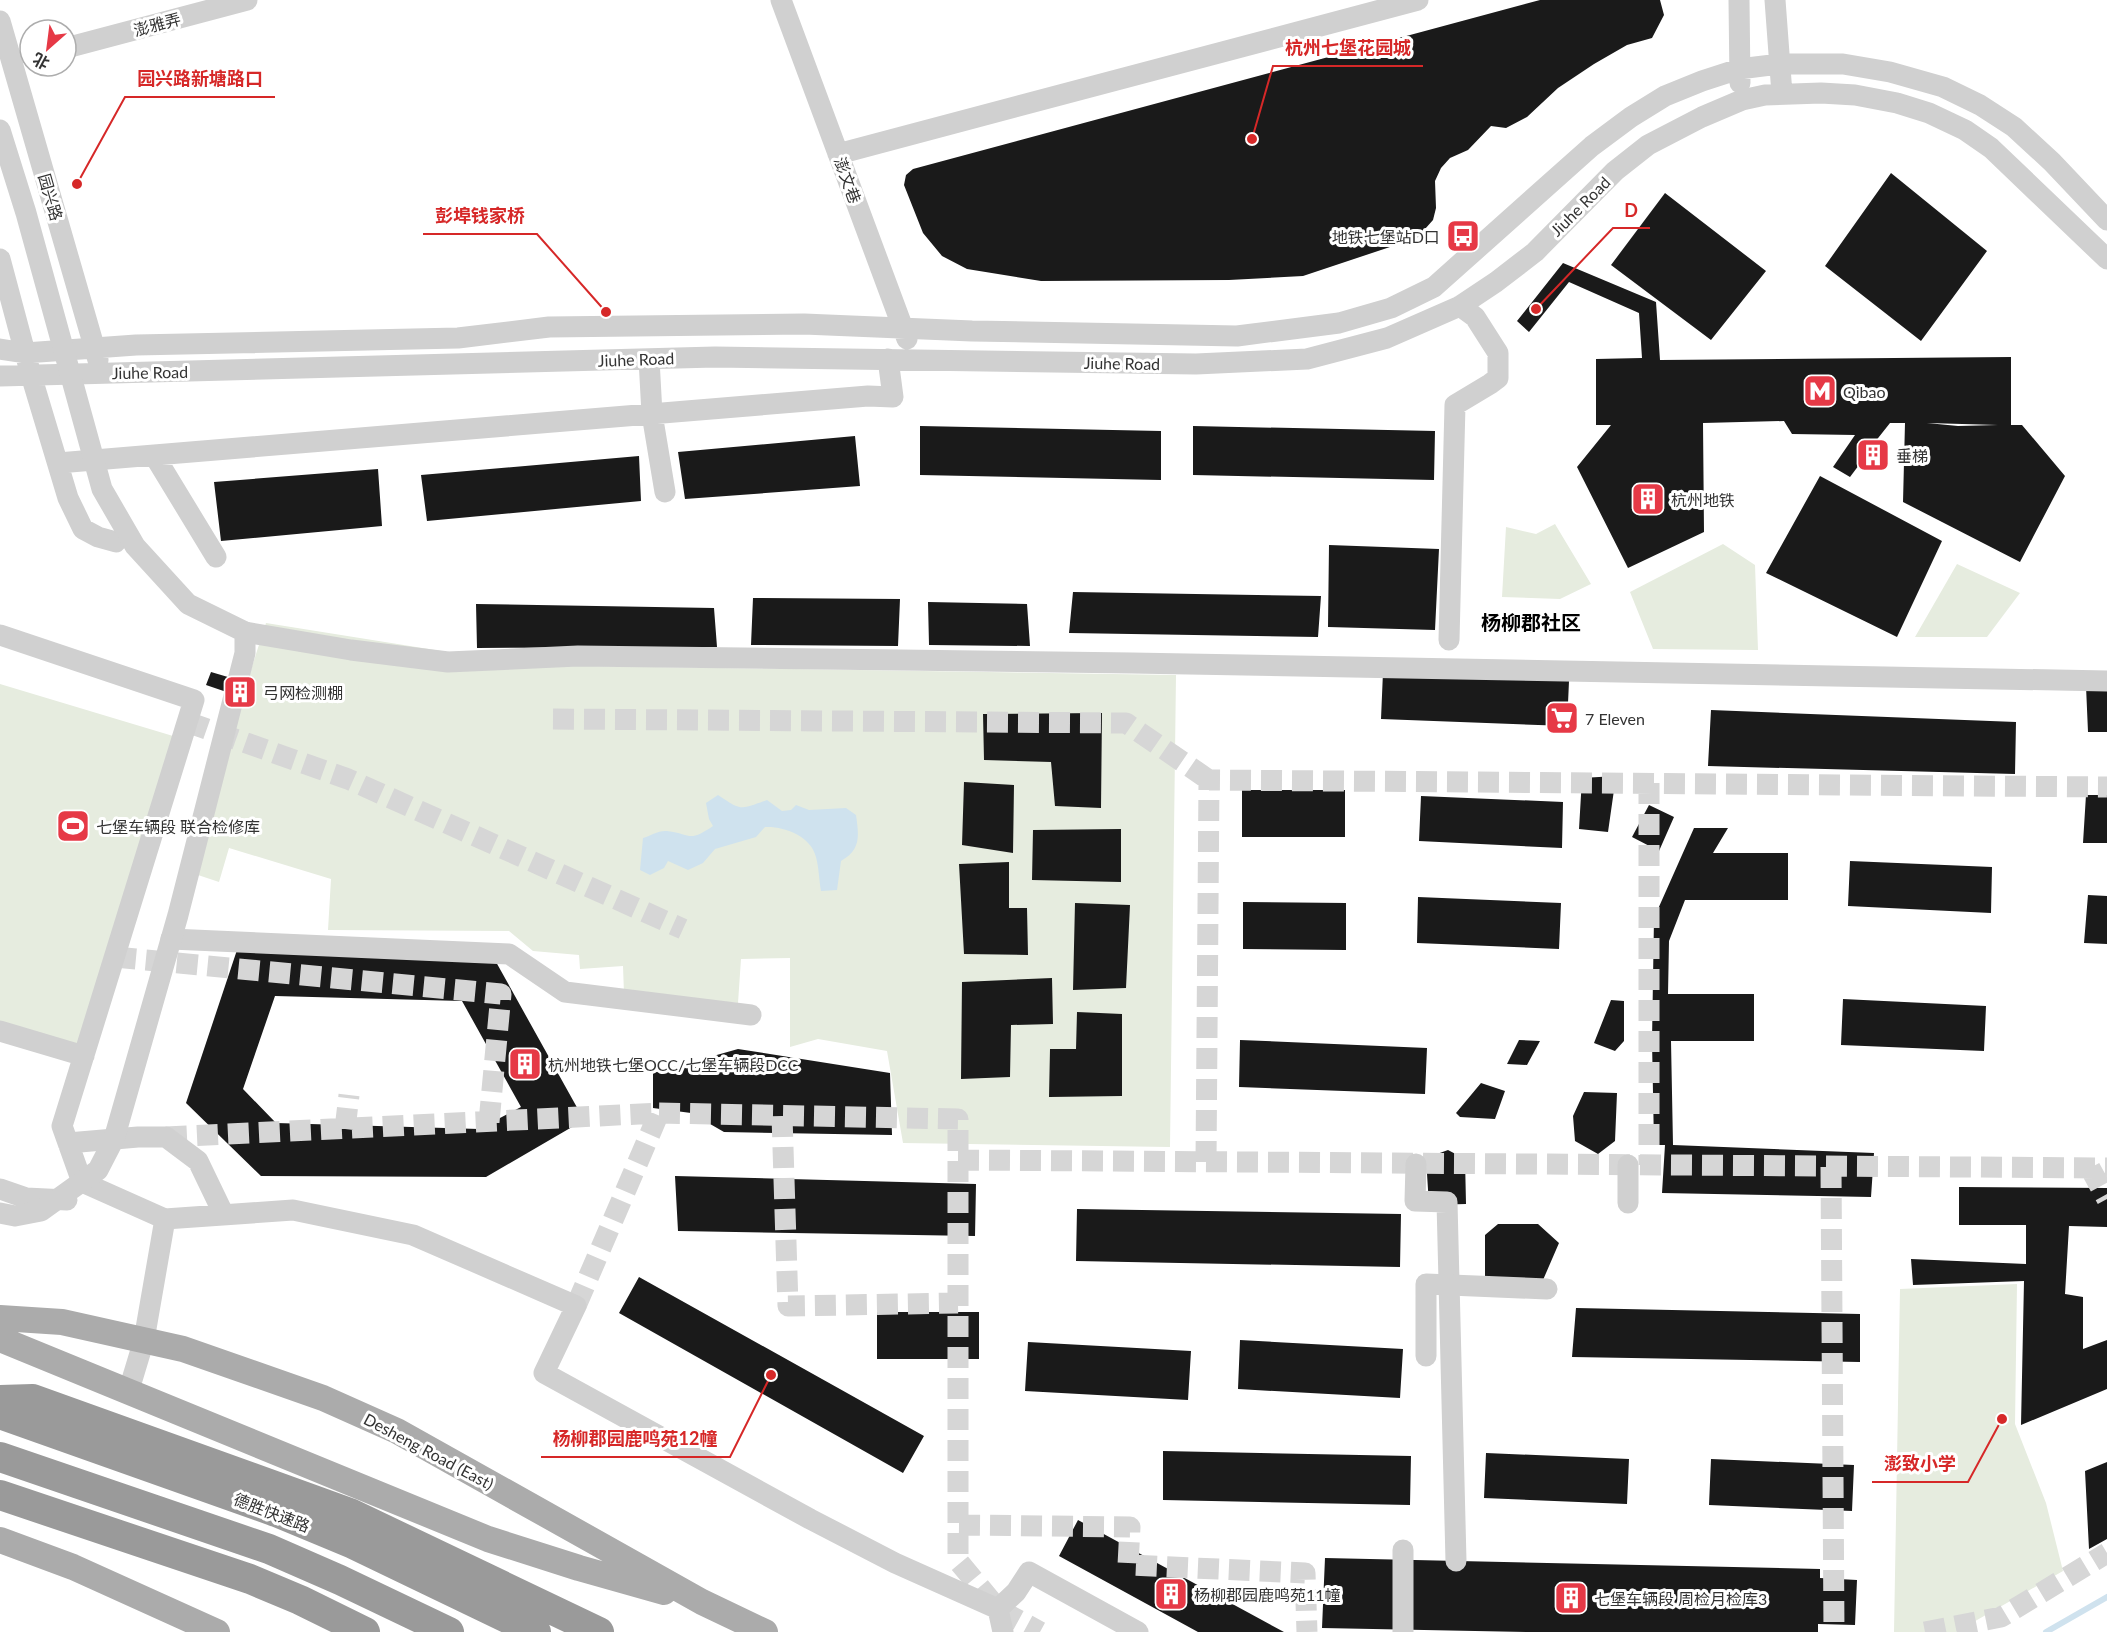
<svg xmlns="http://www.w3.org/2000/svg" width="2107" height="1632" viewBox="0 0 2107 1632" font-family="Lato,'Noto Sans SC',sans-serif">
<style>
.green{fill:#e6ecdf}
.water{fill:#cfe2ee}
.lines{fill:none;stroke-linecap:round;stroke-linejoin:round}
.stream{stroke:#cfe2ee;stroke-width:6}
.building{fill:#1a1a1a;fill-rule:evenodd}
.minor-tunnel{stroke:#d6d6d6;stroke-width:21;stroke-dasharray:21 10;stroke-linecap:butt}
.minor{stroke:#d0d0d0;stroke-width:21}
.major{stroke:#ababab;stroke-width:26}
.highway{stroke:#9a9a9a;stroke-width:30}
.minor-bridge{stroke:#d0d0d0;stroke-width:21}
.labels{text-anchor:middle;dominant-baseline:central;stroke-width:6;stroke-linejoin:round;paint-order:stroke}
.street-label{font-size:16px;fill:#333;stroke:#fff}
.poi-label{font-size:16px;fill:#333;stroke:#fff;text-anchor:start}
.quarter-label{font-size:20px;font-weight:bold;fill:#000;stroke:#fff}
.leader{fill:none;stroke:#d62828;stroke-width:2}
.callout-dot{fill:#d62828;stroke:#fff;stroke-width:2}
.callout-label{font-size:18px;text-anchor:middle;font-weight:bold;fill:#d62828;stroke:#fff;stroke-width:6;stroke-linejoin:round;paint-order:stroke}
</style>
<rect width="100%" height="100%" fill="#fff"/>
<path class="green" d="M1555,524L1591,584L1560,599L1502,597L1506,527L1536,534Z
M1723,544L1755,565L1758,650L1653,649L1630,592Z
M1957,564L2020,593L1987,637H1915Z
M266,623L529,665L1176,675L1170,1147L903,1143L887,1051L818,1039L790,1047V958L741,959L738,1003L624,994L623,966L580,969L579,955L533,951L509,931L328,930L331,879L229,848L219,882L186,871Z
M0,684L173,736L79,1048L0,1023Z
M2017,1284L2015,1424L2046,1503L2063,1571L1956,1632H1894L1900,1289Z"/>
<path class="water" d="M718,795C742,811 740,810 767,800L782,811L791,810L796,805L809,810L846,808L856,815C859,836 861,850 841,861L837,890L821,891C819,880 819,868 816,857C811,836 784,826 765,827L756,837L715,849L703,863L688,870L668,861L664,868L650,875L640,870L643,838C650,836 659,830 667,831C692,834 688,843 713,826L709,819L706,803Z"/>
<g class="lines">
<path class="stream" d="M2046,1632L2107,1597"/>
</g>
<path class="building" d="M1540,0H1660L1664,15L1652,38L1627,45L1594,64L1558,88L1527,117L1506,128L1491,126L1468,150L1450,158L1441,168L1435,181L1436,208L1433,220L1417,238L1303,276L1229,280L1041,281L967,269L942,256L923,233L904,185L906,175L913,169Z
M1891,173L1987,251L1921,341L1825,266Z
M1665,193L1766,271L1711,340L1611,265Z
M1563,263L1656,302L1660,360L2011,357V425H2022L2065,476L2020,562L1903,502L1905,423H1890L1871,447L1881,454L1875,464L1865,457L1850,477L1833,467L1855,435L1792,434L1784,421L1703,423L1704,532L1628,568L1577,467L1611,425H1596V359L1642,358L1639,313L1569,282L1529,332L1517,321ZM1927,423L1998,425L1958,426Z
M920,426L1161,431V480L920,475Z
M1193,426L1435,431L1434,480L1193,475Z
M855,436L860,486L685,499L678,452Z
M639,456L641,501L427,521L421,475Z
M378,469L382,526L221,541L214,482Z
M1820,476L1942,541L1897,637L1766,573Z
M1329,545L1439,549L1435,630L1328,627Z
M1073,592L1321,596L1318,637L1069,633Z
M753,598L900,599L898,646L751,645Z
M928,602L1027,604L1030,646L929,645Z
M476,604L714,608L717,647L477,648Z
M211,672L255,685L250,700L206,685Z
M1383,672L1569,681L1567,726L1381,719Z
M2086,686L2107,687V732H2088Z
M1711,710L2016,722L2015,774L1708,766Z
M1102,713L1101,808L1055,806L1051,762L984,760L983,714Z
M1616,776L1608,832L1579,829L1582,778Z
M964,782L1014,785L1013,853L962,845Z
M1242,790H1345V837H1242Z
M2086,795H2107V843H2083Z
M1421,796L1563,802L1562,848L1419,841Z
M1649,805L1674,817L1659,851L1632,837Z
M1694,828H1728L1713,853H1788V900H1685L1669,941L1668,994H1754V1041H1671L1673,1145L1874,1153L1871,1197L1662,1193L1665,1145H1654L1652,1041L1654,918Z
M1121,829V882L1032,880L1033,830Z
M1850,861L1992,867L1991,913L1848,906Z
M1009,862V908H1027L1028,955L964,954L959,864Z
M2088,895L2107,896V944L2084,943Z
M1418,897L1561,903L1559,949L1417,943Z
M1243,902L1346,903V950L1243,949Z
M1075,903L1130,905L1126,988L1073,990Z
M238,947L491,953L584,1120L486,1177L261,1176L186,1103ZM275,996L462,1001L521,1107L479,1129L276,1123L243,1089Z
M1052,978L1053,1024L1011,1025L1010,1077L961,1079L962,982Z
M1843,999L1986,1006L1984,1051L1841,1045Z
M1611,1000L1624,1001V1041L1615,1051L1594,1043Z
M1077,1012L1122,1014V1096L1049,1097L1050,1049H1076Z
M1240,1040L1427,1048L1425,1094L1239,1087Z
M1519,1040L1540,1041L1527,1065L1507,1064Z
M738,1049L890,1073L892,1135L724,1132L691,1113L653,1108V1073Z
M1481,1083L1505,1091L1495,1119L1460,1117L1456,1113Z
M1584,1092L1617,1093L1615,1141L1598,1154L1575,1141L1573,1116Z
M1448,1150L1465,1159L1466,1204L1429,1205L1426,1158Z
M675,1176L976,1184L975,1236L678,1231Z
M1959,1187L2107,1188V1227L2069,1226L2065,1294L2083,1297V1349L2107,1340V1389L2021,1425L2024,1281L1913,1285L1911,1259L2026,1264V1225H1959Z
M1077,1209L1401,1214L1400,1267L1076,1261Z
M1498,1224H1538L1559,1243L1543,1280L1485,1278V1235Z
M639,1277L924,1436L903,1473L619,1313Z
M1576,1308L1860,1314V1362L1572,1357Z
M877,1312H979V1359H877Z
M1240,1340L1403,1349L1400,1398L1238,1389Z
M1028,1342L1191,1351L1188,1400L1025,1391Z
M1163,1451L1411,1456L1410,1505L1163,1500Z
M1486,1453L1629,1459L1627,1504L1484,1498Z
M1711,1459L1854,1465L1852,1511L1709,1505Z
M2107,1462V1539L2089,1549L2085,1471Z
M1078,1520L1284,1632H1198L1059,1556Z
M1325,1558L1820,1569V1578L1857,1580L1855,1625L1818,1624V1632H1528L1322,1628Z"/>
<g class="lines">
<path class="minor-tunnel" d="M553,719L1126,723L1209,780
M187,722L348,779L683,929
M1649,783V1165
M115,957L501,994L489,1122
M659,1113L958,1119V1561L998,1609L1040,1632
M782,1116L788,1306L958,1303
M345,1129L349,1095
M166,1137L659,1113L576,1306
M958,1160L2107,1168
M1206,1162L1209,780L2107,787
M1831,1167L1834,1632
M2090,1168L2107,1199
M959,1525L1130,1527L1128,1565L1305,1573L1307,1632
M1925,1632L2001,1617L2107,1553"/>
<path class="minor" d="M781,0L907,339
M1739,0L1740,83
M1775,0L1782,94
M0,21L98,360
M66,48L247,0
M838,154L1418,0
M0,259L31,375L68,498L83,529L98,537L116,542
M0,349L25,353L136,345L458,338L549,327L804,324L972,331L1237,336L1339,323L1391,308L1434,287L1592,146L1631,117L1665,96L1702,81L1739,69L1780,64H1843L1890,72L1943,87L1980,105L2014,127L2052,162L2107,220
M649,359L652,414L665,492
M0,376L715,357L1196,364L1307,359L1387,338L1460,306L1496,282L1535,252L1615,171L1648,145L1702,117L1742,100L1765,95L1821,93L1855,95L1897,103L1929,113L1965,130L1991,148L2107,259
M154,455L216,557
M58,463L868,396L893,397L888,359
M245,632L351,650L448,662L578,656L1132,663L2107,681
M0,635L194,700L62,1126L82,1182L165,1219L293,1210L413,1235L576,1306L544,1373L810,1519L895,1563L998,1609L1003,1632
M1449,640L1455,405L1490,384L1498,378V353L1475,317L1460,306
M171,939L509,954L565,992L751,1015
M0,1031L84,1056
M68,1143L138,1137H166L198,1161L224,1215
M1416,1164L1415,1201L1447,1202L1456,1561
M1628,1165V1203
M0,1189L26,1198L67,1200
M128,1393L144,1340L165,1219
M998,1609L1016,1592L1029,1572L1138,1632
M1403,1632V1550"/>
<path class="major" d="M0,1318L62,1322L183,1349L323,1398L397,1431L702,1602L765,1632
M0,1339L488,1539L579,1568L664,1592
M0,1540L73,1567L217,1632"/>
<path class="highway" d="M0,1400L33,1399L350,1513L599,1632
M0,1414L276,1512L353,1544L536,1632
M0,1457L269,1549L340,1580L449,1632
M0,1495L250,1579L300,1600L365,1632"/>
<path class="minor-bridge" d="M0,130L26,213L102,489L135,546L188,604L245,632V653L178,915L114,1139L98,1170L41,1211L15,1216L0,1213
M1426,1356V1284L1547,1289"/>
</g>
<defs>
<g id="bus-square" transform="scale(1.725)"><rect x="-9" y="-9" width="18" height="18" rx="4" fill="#e63946" stroke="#fff"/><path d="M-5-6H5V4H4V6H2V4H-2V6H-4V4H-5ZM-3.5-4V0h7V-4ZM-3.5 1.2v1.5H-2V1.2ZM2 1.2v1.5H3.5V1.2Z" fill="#fff"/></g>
<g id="metro-square" transform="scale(1.725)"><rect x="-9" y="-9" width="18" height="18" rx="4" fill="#e63946" stroke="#fff"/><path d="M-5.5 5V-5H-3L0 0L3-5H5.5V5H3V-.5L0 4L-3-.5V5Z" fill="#fff"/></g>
<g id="building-square" transform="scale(1.725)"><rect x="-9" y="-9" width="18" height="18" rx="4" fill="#e63946" stroke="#fff"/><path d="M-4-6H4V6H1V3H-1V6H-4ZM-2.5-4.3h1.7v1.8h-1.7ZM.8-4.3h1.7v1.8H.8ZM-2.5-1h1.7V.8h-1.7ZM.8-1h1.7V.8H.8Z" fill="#fff"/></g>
<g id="supermarket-square" transform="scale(1.725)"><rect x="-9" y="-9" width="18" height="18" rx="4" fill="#e63946" stroke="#fff"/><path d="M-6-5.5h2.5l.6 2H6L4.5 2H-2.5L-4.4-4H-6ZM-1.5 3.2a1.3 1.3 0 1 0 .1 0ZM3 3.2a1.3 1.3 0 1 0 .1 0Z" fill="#fff"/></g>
<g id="stadium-square" transform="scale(1.725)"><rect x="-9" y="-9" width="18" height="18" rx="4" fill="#e63946" stroke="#fff"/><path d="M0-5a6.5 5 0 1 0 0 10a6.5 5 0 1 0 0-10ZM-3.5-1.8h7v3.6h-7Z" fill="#fff"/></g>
</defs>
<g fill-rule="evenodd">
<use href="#bus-square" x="1463" y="236"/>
<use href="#metro-square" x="1820" y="391"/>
<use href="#building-square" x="1873" y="455"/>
<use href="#building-square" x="1648" y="499"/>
<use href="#building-square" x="240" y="692"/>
<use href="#supermarket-square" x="1562" y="718"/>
<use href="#stadium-square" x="73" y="826"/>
<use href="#building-square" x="525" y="1064"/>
<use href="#building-square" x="1171" y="1594"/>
<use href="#building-square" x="1571" y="1598"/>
</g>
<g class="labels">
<g class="street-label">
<text transform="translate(157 24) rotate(-15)">澎雅弄</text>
<text transform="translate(848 180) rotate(70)">澎文巷</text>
<text transform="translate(51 197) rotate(74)">园兴路</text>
<text transform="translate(1580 206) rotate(-45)">Jiuhe Road</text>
<text transform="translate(636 359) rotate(-2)">Jiuhe Road</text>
<text transform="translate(1122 363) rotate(1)">Jiuhe Road</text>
<text transform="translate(150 372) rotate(-1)">Jiuhe Road</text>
<text transform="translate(429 1451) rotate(28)">Desheng Road (East)</text>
<text transform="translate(272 1512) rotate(21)">德胜快速路</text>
</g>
<g class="poi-label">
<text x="1440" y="236" text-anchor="end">地铁七堡站D口</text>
<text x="1843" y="391">Qibao</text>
<text x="1896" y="455">垂梯</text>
<text x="1671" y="499">杭州地铁</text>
<text x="263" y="692">弓网检测棚</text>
<text x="1585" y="718">7 Eleven</text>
<text x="96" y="826">七堡车辆段 联合检修库</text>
<text x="548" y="1064">杭州地铁七堡OCC/七堡车辆段DCC</text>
<text x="1194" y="1594">杨柳郡园鹿鸣苑11幢</text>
<text x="1594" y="1598">七堡车辆段 周检月检库3</text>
</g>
<g class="quarter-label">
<text x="1531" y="622">杨柳郡社区</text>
</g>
</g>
<path class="leader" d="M1252 139L1273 66H1423M77 184L125 97H275M1536 309L1613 228H1650M606 312L537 234H423M771 1375L730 1457H541M2002 1419L1968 1482H1872"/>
<g class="callout-dot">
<circle cx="1252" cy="139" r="6"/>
<circle cx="77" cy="184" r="6"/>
<circle cx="1536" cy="309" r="6"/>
<circle cx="606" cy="312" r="6"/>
<circle cx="771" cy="1375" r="6"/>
<circle cx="2002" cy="1419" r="6"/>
</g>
<g class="callout-label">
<text x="1348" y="54">杭州七堡花园城</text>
<text x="200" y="85">园兴路新塘路口</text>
<text x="1631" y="217">D</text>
<text x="480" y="222">彭埠钱家桥</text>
<text x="635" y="1445">杨柳郡园鹿鸣苑12幢</text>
<text x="1920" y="1470">澎致小学</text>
</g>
<g transform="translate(48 48) rotate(208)"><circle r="28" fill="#ffffff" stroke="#adadad" stroke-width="1.5"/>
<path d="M0-4.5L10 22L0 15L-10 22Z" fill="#e63946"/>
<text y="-9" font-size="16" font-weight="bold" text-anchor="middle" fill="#333333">北</text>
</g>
</svg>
